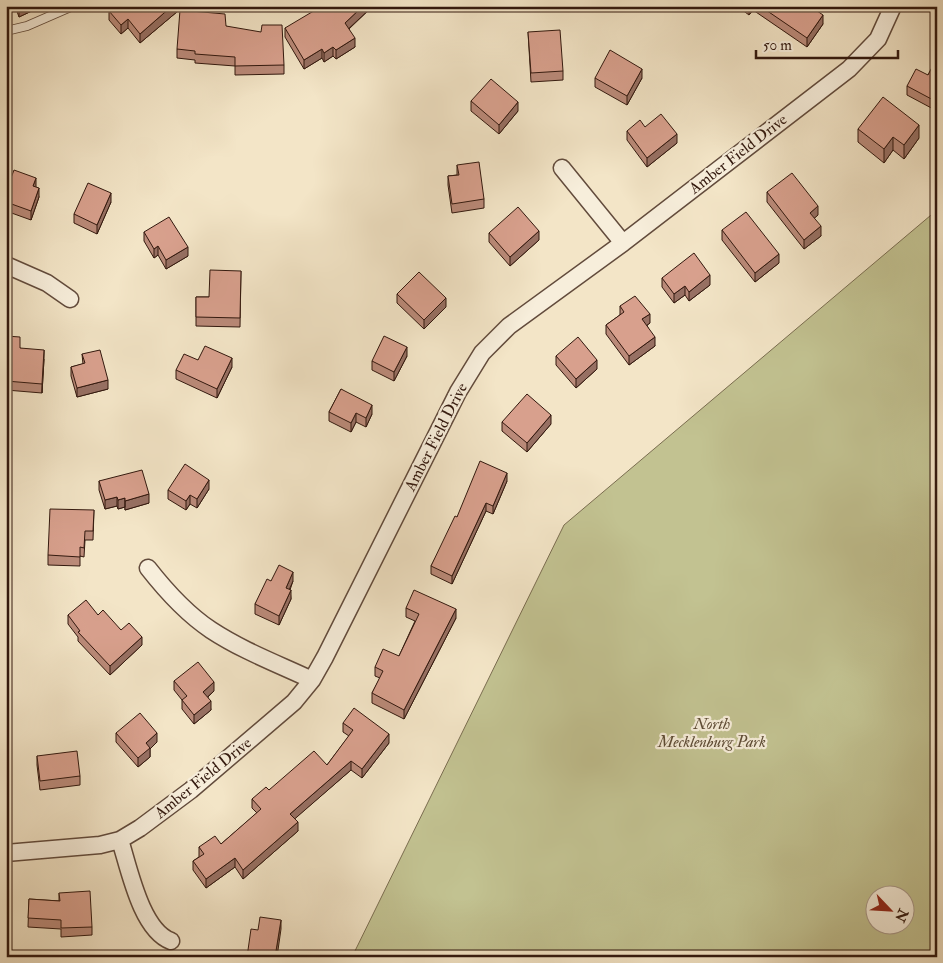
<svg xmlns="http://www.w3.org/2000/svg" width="943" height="963" viewBox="0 0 943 963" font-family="'IM FELL Double Pica',serif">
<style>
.green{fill:#c2c291;stroke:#7a6d50;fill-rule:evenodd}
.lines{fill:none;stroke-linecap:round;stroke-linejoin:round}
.lane-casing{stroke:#624b3c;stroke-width:10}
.street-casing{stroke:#624b3c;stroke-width:19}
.lane{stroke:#f7eedb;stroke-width:8}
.street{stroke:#f7eedb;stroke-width:16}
.wall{fill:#ba8a79;stroke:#32180e}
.shaded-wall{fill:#977063;stroke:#32180e}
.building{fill:#d8a08d;stroke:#32180e}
.labels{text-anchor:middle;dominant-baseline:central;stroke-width:4.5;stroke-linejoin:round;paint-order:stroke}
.street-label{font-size:16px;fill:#32180e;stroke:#f7eedb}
.park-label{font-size:16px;font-style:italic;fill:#5d4b35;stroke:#f7eedb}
</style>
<rect width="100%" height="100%" fill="#f3e5c7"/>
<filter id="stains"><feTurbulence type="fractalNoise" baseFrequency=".004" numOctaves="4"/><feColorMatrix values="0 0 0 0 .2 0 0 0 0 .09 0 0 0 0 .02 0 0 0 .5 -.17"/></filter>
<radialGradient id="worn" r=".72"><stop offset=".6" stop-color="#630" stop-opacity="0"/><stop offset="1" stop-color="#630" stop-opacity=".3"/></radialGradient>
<path class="green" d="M937,210V957H352L564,525ZM876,896H906V926H876Z"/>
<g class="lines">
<g class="lane-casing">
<path id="lane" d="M6,31L27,26L73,6"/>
</g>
<g class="street-casing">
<path id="street" d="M562,168L623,243
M6,265L47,283L70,299
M148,568C166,591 187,614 211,630C243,651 278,664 312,680
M120,840C129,868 141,930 171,941
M6,853L100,845L120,840L140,828L191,790L294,702L312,680L325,657L458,392L482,353L509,326L623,243L849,69L878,39L893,6"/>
</g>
<use href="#lane" class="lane"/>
<use href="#street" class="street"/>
</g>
<path class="wall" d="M15,6H36V9L19,17Z
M178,6V11L140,43L128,28L121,34L109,20V11Z
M373,6L349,29L355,47L336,59L333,56L324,62L322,58L304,69L285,37V28Z
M737,6H810L823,24L807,47L753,10L749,15Z
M226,26L284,65V74L235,75V66L195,63V60L177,58V49Z
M528,32L563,71V80L531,82Z
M937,58V111L907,95V86L928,75Z
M595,78H642L627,105L595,87Z
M471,101L518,111L499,134L471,111Z
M858,129L919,138L904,159L893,150L884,163L858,142Z
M627,131L677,143L647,167L627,140Z
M457,165L484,199V208L452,213L448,185V176L457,175Z
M36,187L39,197L31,220L6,211V191Z
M767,192L818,215L814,218L821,236L804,249L767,202Z
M111,202L97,234L74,223V214Z
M722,230L779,263L755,282L722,240Z
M144,232L188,256L166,269L158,255L154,258L144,241Z
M489,233L539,240L510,266L489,242Z
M241,271L240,327L196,326V297H209Z
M662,278L710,285L689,301L685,295L674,303L662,287Z
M397,294L446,307L424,329L397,303Z
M620,306L650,323L647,325L655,346L629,365L606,334V325L620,315Z
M6,336L20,348L44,359L42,393L6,390Z
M82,354L108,389L77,397L71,376V367L83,364Z
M407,356L394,381L372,370V361Z
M556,356L597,369L576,388L556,365Z
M198,360L232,367L217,398L176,379V370Z
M341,389L372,414L366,427L356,422L351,432L329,421V412Z
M502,422L551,424L527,452L502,431Z
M99,481L149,503L125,510V507L118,509L117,506L105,509L99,490Z
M507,481L493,514L486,511L452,584L431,574V566L457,517Z
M209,489L197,508L190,504L186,510L168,499V490Z
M94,510L93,540H85L84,557L80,556V566L48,565V555Z
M271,581H293L290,590L291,599L279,625L255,614V604Z
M406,608L456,618L404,719L372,703V693L380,678L375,676V667L399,656L415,621L406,617Z
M68,615H98L121,630L142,645L110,675L78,641V637L68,624Z
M174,681L214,691L208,697L211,710L194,724L182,709V700L174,690Z
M6,689L8,704V713L6,714Z
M343,723L389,743L362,778L351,770L294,819L298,831L243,879L235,867L206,888L193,870V861L199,857V847L221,844L257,813L252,808V799L269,790L327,765L349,736L343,732Z
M116,733L157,742L150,749V757L138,767L116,742Z
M37,756L80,776V785L40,790L37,765Z
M59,893L92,927V935L61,937V929L28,927L29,899L59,901Z"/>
<path class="shaded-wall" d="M23,6H36V9L19,17V8Z
M172,6H178V11L140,43V34Z
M363,6H373L345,32V23Z
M749,6H753V10L749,15Z
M823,15V24L807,47V38Z
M128,19V28L121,34V25Z
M355,38V47L336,59V50Z
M333,47V56L324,62V53Z
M322,49V58L304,69V60Z
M642,69V78L627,105V96Z
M518,102V111L499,134V125Z
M919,125V138L904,159V145Z
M677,134V143L647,167V158Z
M893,137V150L884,163V149Z
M36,178V187L33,195V186Z
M39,188V197L31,220V211Z
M111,193V202L97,234V225Z
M818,206V215L810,222V213Z
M821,226V236L804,249V240Z
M539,231V240L510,266V257Z
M158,246V255L154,258V249Z
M188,247V256L166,269V260Z
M779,254V263L755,282V273Z
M710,275V285L689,301V292Z
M685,286V295L674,303V294Z
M446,298V307L424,329V320Z
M650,314V323L642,329V319Z
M655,337V346L629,365V356Z
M407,347V356L394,381V372Z
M44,350V359L42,393V384Z
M232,358V367L217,398V389Z
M597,360V369L576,388V379Z
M108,380V389L77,397V388Z
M372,405V414L366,427V418Z
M356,413V422L351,432V423Z
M551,415V424L527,452V443Z
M507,473V481L493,514V506Z
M209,480V489L197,508V499Z
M149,494V503L125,510V501Z
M190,495V504L186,510V501Z
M117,497V506L105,509V500Z
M125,498V507L118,509V500Z
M486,503V511L452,584V576Z
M293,572V581L286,597V588Z
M291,590V599L279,625V616Z
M456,609V618L404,719V710Z
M142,637V645L110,675V666Z
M214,682V691L203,701V692Z
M211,701V710L194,724V715Z
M157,733V742L150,749V757L138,767V758L146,743Z
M389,734V743L362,778V769Z
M351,761V770L290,823V814Z
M298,822V831L243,879V870Z
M235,858V867L206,888V879Z
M281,920V929L277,957H275Z"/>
<path class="building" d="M115,6H172L140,34L128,19L121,25L109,11Z
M322,6H363L345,23L355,38L336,50L333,47L324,53L322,49L304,60L285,28Z
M760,6H810L823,15L807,38Z
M180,10L225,14L226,26L261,32L262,25H282L284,65L235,66V57L195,54V51L177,49Z
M560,30L563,71L531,73L528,32Z
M610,50L642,69L627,96L595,78Z
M937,58V102L907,86L916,69L928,75Z
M491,79L518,102L499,125L471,101Z
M883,97L919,125L904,145L893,137L884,149L858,129Z
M661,114L677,134L647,158L627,131L640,120L645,127Z
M479,162L484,199L452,204L448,176L459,175L457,165Z
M14,170L36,178L33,186L39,188L31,211L6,202V191Z
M792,173L818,206L810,213L821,226L804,240L767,192Z
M88,183L111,193L97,225L74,214Z
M518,207L539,231L510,257L489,233Z
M746,212L779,254L755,273L722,230Z
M169,217L188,247L166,260L158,246L154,249L144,232Z
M694,253L710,275L689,292L685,286L674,294L662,278Z
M210,270L241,271L240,318L196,317V297H209Z
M419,272L446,298L424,320L397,294Z
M635,296L650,314L642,319L655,337L629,356L606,325L624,312L620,306Z
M6,336L20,337V348L44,350L42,384L6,381Z
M384,336L407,347L394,372L372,361Z
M578,337L597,360L576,379L556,356Z
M205,346L232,358L217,389L176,370L184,354L198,360Z
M100,350L108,380L77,388L71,367L85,363L82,354Z
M341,389L372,405L366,418L356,413L351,423L329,412Z
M527,394L551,415L527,443L502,422Z
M480,461L507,473L493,506L486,503L452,576L431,566L455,516L457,517Z
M185,464L209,480L197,499L190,495L186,501L168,490Z
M142,470L149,494L125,501V498L118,500L117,497L105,500L99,481Z
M50,509L94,510L93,531H85L84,548L80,547V557L48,555Z
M279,565L293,572L286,588L291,590L279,616L255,604L267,579L271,581Z
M414,590L456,609L404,710L372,693L383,671L375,667L383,649L399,656L419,614L406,608Z
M86,600L98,615L103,610L121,630L129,623L142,637L110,666L78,632L80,631L68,615Z
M198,662L214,682L203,692L211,701L194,715L182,700L187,696L174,681Z
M6,689L8,704H6Z
M354,708L389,734L362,769L351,761L290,814L298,822L243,870L235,858L206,879L193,861L204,854L199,847L215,836L221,844L261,809L252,799L266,787L269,790L314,751L327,765L353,730L343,723Z
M140,713L157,733L146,743L150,748L138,758L116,733Z
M77,751L80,776L40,781L37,756Z
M90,891L92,927L61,928V920L28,918L29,899L60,901L59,893Z
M260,917L281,920L275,957H247L251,929L258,930Z"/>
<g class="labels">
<g class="street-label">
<text transform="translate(738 154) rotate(-38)">Amber Field Drive</text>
<text transform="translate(436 437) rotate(-63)">Amber Field Drive</text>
<text transform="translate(203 778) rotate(-39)">Amber Field Drive</text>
</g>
<g class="park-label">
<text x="712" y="724">North<tspan x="712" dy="18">Mecklenburg Park</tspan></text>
</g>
</g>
<rect width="943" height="963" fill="none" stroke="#f3e5c7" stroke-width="25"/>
<rect x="8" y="8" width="928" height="948" fill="none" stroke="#32180e" stroke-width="2.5"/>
<rect x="12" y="12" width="918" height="938" fill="none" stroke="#32180e"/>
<g transform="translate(890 910) rotate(115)"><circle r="24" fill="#f7eedb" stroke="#a89889"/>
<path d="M0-4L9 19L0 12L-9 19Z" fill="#8f2418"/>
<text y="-8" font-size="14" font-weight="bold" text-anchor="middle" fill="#32180e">N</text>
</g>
<path d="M756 50v8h142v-8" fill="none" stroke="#32180e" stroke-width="2.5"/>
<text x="763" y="50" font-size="15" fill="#32180e" stroke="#f7eedb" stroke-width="4" paint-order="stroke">50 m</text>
<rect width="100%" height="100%" filter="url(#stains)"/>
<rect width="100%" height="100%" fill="url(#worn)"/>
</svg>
